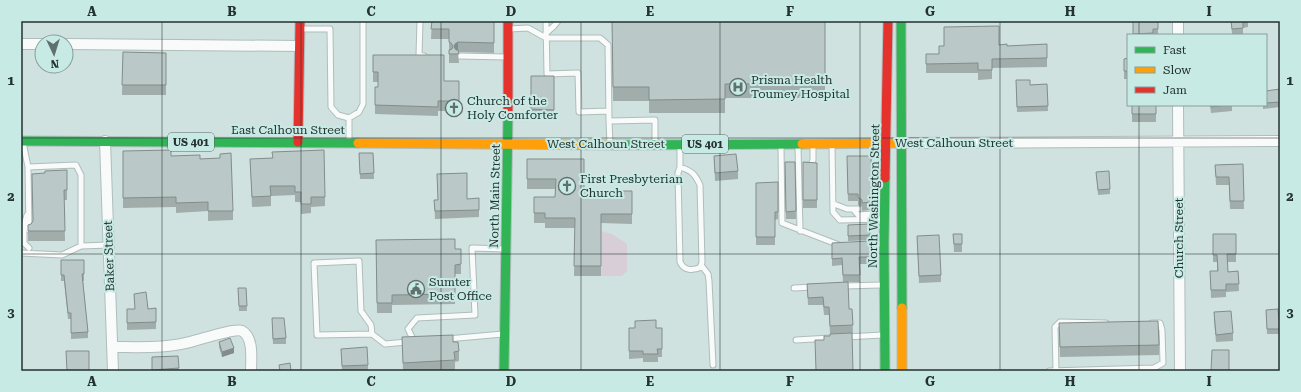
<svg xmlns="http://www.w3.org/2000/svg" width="1301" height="392" viewBox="0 0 1301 392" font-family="'Roboto Serif',serif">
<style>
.green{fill:#d8ced8}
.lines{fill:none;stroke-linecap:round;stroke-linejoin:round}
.lane-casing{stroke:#afbdbb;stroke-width:7}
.street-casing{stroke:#afbdbb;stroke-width:12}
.fast-casing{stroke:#afbdbb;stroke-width:11}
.slow-casing{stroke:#afbdbb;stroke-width:11}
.jam-casing{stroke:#afbdbb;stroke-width:11}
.lane{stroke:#f8fbfa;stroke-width:5}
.street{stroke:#f8fbfa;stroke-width:10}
.fast{stroke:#30b455;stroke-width:9}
.slow{stroke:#ff9f0a;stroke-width:9}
.jam{stroke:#e5322d;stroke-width:9}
.wall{fill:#a0adab}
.shaded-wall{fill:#828d8b}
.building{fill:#bac9c7;stroke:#828d8b}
.grid{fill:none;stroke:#243230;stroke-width:1;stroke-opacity:0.55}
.labels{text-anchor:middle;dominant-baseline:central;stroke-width:4;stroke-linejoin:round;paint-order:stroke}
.shield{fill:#c7eae5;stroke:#556966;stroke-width:1}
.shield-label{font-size:11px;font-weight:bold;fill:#243230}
.poi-label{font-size:12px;fill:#243230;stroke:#c7eae5;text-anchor:start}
.street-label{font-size:12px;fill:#243230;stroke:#c7eae5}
.neatline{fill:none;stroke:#243230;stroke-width:1.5}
.grid-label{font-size:13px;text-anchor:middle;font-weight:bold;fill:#243230}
</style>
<rect width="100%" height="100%" fill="#cfe2df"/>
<path class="green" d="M601,231L612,234L627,244V271L622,276H601Z"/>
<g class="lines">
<g class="lane-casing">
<path id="lane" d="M420,21L419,55L424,56
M546,21L547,74L578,73L579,112L609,111
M301,29H330L331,107L338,115L349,118
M509,29L528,28L546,38H600L608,45L609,121L655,120V142
M546,33L554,26L558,21
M458,56L507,57
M609,121L610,144
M23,142L28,167L29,230
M349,142V118L359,112L363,104V21
M832,145L833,212L840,220L882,219
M798,146L800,231
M680,147V167L678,173L680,262C684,271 693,271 701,267L702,262L700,185C695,174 692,171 680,167
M781,147L782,223L839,245
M808,165H811L813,160V146
M28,167L76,165L81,175V246
M834,204L847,209H858
M853,209L858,215L872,214L877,208
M27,215L24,225V243L29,248
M863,245L881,244
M21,253L62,255L81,246L109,245
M701,265L708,274L709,281L713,365
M843,286L881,285
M794,288L813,287
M372,334L317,335L314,263L359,261L361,311L371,325L372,334L385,344L407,342
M846,337L882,335
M447,339L503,334
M796,340L831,338
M414,341L408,329L417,318L475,315L472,248L505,249
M1049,371L1154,368L1163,363L1162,330L1160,323H1152
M1056,371L1055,327L1060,322L1106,323"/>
</g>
<g class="street-casing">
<path id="street" d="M1178,21V35
M21,44H42
M66,44L299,46
M1178,105L1180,371
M105,141L113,371
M901,143L1280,141
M112,347C140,347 170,349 197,340C205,338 236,328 242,331C254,337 251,360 251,371"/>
</g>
<g class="fast-casing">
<path id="fast" d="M901,21L902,308
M21,141L358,143
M617,145L802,144
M504,371L508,113
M885,371L884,244L885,178"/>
</g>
<g class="slow-casing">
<path id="slow" d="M358,143L617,145
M802,144L901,143
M902,308V371"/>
</g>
<g class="jam-casing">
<path id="jam" d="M508,21V113
M298,142L300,21
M885,178L888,21"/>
</g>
<use href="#lane" class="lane"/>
<use href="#street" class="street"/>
<use href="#fast" class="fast"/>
<use href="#slow" class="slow"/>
<use href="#jam" class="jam"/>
</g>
<path class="wall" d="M432,21H494V53L458,52L459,63H449V39H431Z
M612,21H825V98H725V113H649V101H613Z
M1133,21H1158V35H1133Z
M1231,21H1248V27L1243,28V34H1232Z
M1047,44V67L992,68V79L978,80V73H926V54H939L999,45L1007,46Z
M123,52L166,53V95H122Z
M373,55L444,81H459V111H438V116L375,114V87H378V82H373Z
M1128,58V79H1124V59Z
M531,76H554V117H531Z
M1016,80L1030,85L1047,84L1048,111L1017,112Z
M1280,89V107L1263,109V105H1266V91Z
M1132,105L1156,114V122H1132Z
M1210,105H1232V111L1211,113Z
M123,151L200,159L233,211V220L208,221V211L176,213V207L123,208Z
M359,153H373L374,179H360Z
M714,156L738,171V179L715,181Z
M871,156L872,208L870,210L862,211V207L858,205V201H848L847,164Z
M250,159L325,197V206L311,207V213L301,214V202H295V195L271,196V206L252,207Z
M527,159L584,191H632V224L601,223V276H574L575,228H545V223H534V197H555V189H527Z
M785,162H795L796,219H786Z
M803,162L817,163V208H803Z
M1243,164L1244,209H1230L1229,185H1216L1215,165Z
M67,170V200H64L65,241H28V225L31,224L33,221L45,173Z
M1096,172L1110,189V194L1098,195Z
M756,183L778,212V219L775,220V245H756Z
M467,199L479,210V217L435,219L434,200Z
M848,225L870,235V240L848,241Z
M953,234H962V252H954Z
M1213,234H1236V262H1227L1228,272L1238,271L1239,291L1226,292V297L1211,298L1210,271H1217V262H1213Z
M917,236L941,275V282L919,283Z
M376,240L455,249H461V274H455V304L392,305V313H377Z
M832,243L870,257V264H859L860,282H843L842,265L832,266Z
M61,260H84V281H83L88,332V338L71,339V319H68L64,281H61Z
M807,284L849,309H852L853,333L830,334L829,315H824L823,305H808Z
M238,288H246L247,311H239Z
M134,294L148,309L156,308V329L127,330V309H135Z
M1266,310L1279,321H1280V334H1267Z
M1214,312L1233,333V341L1216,342L1214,320Z
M272,323L286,338V344H273Z
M1059,323L1159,345V355L1060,357Z
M629,328H662V357H658V362H643V358L629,359Z
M402,337L453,342L459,351V361L455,362V370L434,371H403Z
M219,342L234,353L222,357L219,347Z
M341,349L368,365V371H342Z
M178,356L179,371H152V357Z"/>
<path class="shaded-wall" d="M458,42V52L454,47L455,44Z
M872,200V208L870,210V202Z
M234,348V353L222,357V352Z"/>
<path class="building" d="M432,21H494V43L458,42L455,44L454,47L456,50H458L459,54H449V50L452,49L453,46L451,43L449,42V29H431Z
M612,21H825V84H725V99L649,100V87H613Z
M1133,21H1158V29H1153V33L1133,34Z
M1231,21H1248V22H1243V28L1232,29Z
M999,26V45L1007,44V46L1047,44V58L992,59V70H978V63L926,64V54H939V46H944V27Z
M123,52L166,53V85H122Z
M373,55H444V81H459V101H438V107L375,105V87H378V72H373Z
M1128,58V71H1124V59Z
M531,76H554V110L531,109Z
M1016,80H1030V85L1047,84L1048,106L1017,107Z
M1280,89V102L1266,103V91Z
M1132,105H1156V114H1132Z
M1210,105H1227L1211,107Z
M171,150V156L200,155V159L220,158V154L231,153L233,211H208V202L176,203V197L123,198V151Z
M324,150L325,197H311V204H301V192H295V186H270L271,196L252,197L250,159L273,158L272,152Z
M359,153H373L374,173L360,174Z
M736,154L738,171L715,173L714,156Z
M847,156H871L872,200L870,202L862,203V200L858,197V194H848Z
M527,159H584V191H632V214H601V266H574L575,218H545V213H534V197H555L556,179H527Z
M785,162H795L796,211L786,212Z
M803,162L817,163V200H803Z
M1243,164L1244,201H1230L1229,177H1216L1215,165Z
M67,170V190H64L65,231H28V225L31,224L33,221L32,174L45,173V171Z
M1109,171L1110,189L1098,190L1096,172Z
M467,173V199L479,198V210L435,211L434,200H438L437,174Z
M778,182V212H775V237H756V183Z
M869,224L870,235L848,236V225Z
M953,234H962V244H954Z
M1213,234H1236V254H1227L1228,272L1238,271L1239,284H1226V290H1211L1210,271H1218L1217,255H1213Z
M939,235L941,275L919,276L917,236Z
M455,239V249H461V264L455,265V294L392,295V303H377L376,240Z
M869,241L870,257H859L860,275H843L842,258L832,259V243Z
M61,260H84V274H82L88,332L71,333V313H68L64,275H61Z
M848,282L849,309H852L853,325L830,326L829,307H824L823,297L808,298L807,284Z
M238,288H246L247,306H239Z
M146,292L148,309L156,308V322L127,323V309H135L134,294Z
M1278,309L1279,321H1280V329H1267L1266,310Z
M1231,311L1233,333L1216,335L1214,312Z
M272,318H284L286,338L273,339Z
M656,320V328H662V349H657L658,354H643V351H629V328H635V321Z
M1158,321L1159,345L1060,347L1059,323Z
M852,333L853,371H816L815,340H824V336H830V334Z
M453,335V342H458L459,351L454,352L455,360L403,363L402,337Z
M230,338L234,348L222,352L219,342Z
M367,347L368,365L342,366L341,349Z
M1212,350H1229V371H1211Z
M66,351H89V371H67Z
M178,356L179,368L152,370V357Z
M290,363L291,371H280L279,365Z"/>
<path class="grid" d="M162,21V371M301,21V371M441,21V371M581,21V371M720,21V371M860,21V371M1000,21V371M1139,21V35M1139,105V371M21,138H1280M21,254H1280"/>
<defs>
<g id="hospital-ring" transform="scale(0.9)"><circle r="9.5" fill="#c7eae5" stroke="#60706d" stroke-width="1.5"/><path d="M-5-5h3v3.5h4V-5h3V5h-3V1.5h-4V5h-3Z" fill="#60706d"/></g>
<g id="church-ring" transform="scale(0.9)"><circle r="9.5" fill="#c7eae5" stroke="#60706d" stroke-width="1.5"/><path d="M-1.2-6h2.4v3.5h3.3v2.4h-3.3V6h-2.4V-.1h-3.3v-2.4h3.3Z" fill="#60706d"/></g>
<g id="civic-ring" transform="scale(0.9)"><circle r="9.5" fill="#c7eae5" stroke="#60706d" stroke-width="1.5"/><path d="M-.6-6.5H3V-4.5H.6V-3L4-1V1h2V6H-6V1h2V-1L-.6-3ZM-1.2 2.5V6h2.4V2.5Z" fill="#60706d"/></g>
</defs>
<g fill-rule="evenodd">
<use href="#hospital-ring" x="738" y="87"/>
<use href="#church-ring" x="454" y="108"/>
<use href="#church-ring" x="567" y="186"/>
<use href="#civic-ring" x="416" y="289"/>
</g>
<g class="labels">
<g class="shield">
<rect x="168" y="133" width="46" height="18" rx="3"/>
<rect x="682" y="135" width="46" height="18" rx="3"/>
</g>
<g class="shield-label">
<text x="191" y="142">US 401</text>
<text x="705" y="144">US 401</text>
</g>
<g class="poi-label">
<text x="751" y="80">Prisma Health<tspan x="751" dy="14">Toumey Hospital</tspan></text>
<text x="467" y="101">Church of the<tspan x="467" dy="14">Holy Comforter</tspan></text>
<text x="580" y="179">First Presbyterian<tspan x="580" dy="14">Church</tspan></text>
<text x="429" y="282">Sumter<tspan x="429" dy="14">Post Office</tspan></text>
</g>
<g class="street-label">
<text x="288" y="130">East Calhoun Street</text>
<text x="954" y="143">West Calhoun Street</text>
<text x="606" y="144">West Calhoun Street</text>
<text transform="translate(495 196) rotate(-89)">North Main Street</text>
<text transform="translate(874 196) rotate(-89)">North Washington Street</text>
<text transform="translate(1179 238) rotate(-90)">Church Street</text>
<text transform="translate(109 256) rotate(-92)">Baker Street</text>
</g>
</g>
<rect width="1301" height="392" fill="none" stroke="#c7eae5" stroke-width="44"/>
<rect x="1127" y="34" width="140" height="72" fill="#c7eae5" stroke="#86a09d"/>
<rect x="1135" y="47" width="20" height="6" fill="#30b455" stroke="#86a09d"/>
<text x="1163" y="54" font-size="12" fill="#243230">Fast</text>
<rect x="1135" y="67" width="20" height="6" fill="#ff9f0a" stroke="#86a09d"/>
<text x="1163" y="74" font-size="12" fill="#243230">Slow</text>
<rect x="1135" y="87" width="20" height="6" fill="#e5322d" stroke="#86a09d"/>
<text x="1163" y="94" font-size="12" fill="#243230">Jam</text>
<g transform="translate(54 54) rotate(176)"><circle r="19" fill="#c7eae5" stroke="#86a09d"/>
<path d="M0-3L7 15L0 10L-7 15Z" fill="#60706d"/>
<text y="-6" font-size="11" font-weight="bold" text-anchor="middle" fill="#243230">N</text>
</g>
<rect x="22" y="22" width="1257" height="348" class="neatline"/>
<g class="grid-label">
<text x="92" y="16">A</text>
<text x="232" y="16">B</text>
<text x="371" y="16">C</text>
<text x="511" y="16">D</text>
<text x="650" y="16">E</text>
<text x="790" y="16">F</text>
<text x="930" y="16">G</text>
<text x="1070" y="16">H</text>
<text x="1209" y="16">I</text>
<text x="11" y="85">1</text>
<text x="1290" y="85">1</text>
<text x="11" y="201">2</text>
<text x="1290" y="201">2</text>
<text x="11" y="317">3</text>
<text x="1290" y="317">3</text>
<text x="92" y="386">A</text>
<text x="232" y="386">B</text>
<text x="371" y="386">C</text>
<text x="511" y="386">D</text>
<text x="650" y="386">E</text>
<text x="790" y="386">F</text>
<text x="930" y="386">G</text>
<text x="1070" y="386">H</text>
<text x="1209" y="386">I</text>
</g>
</svg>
